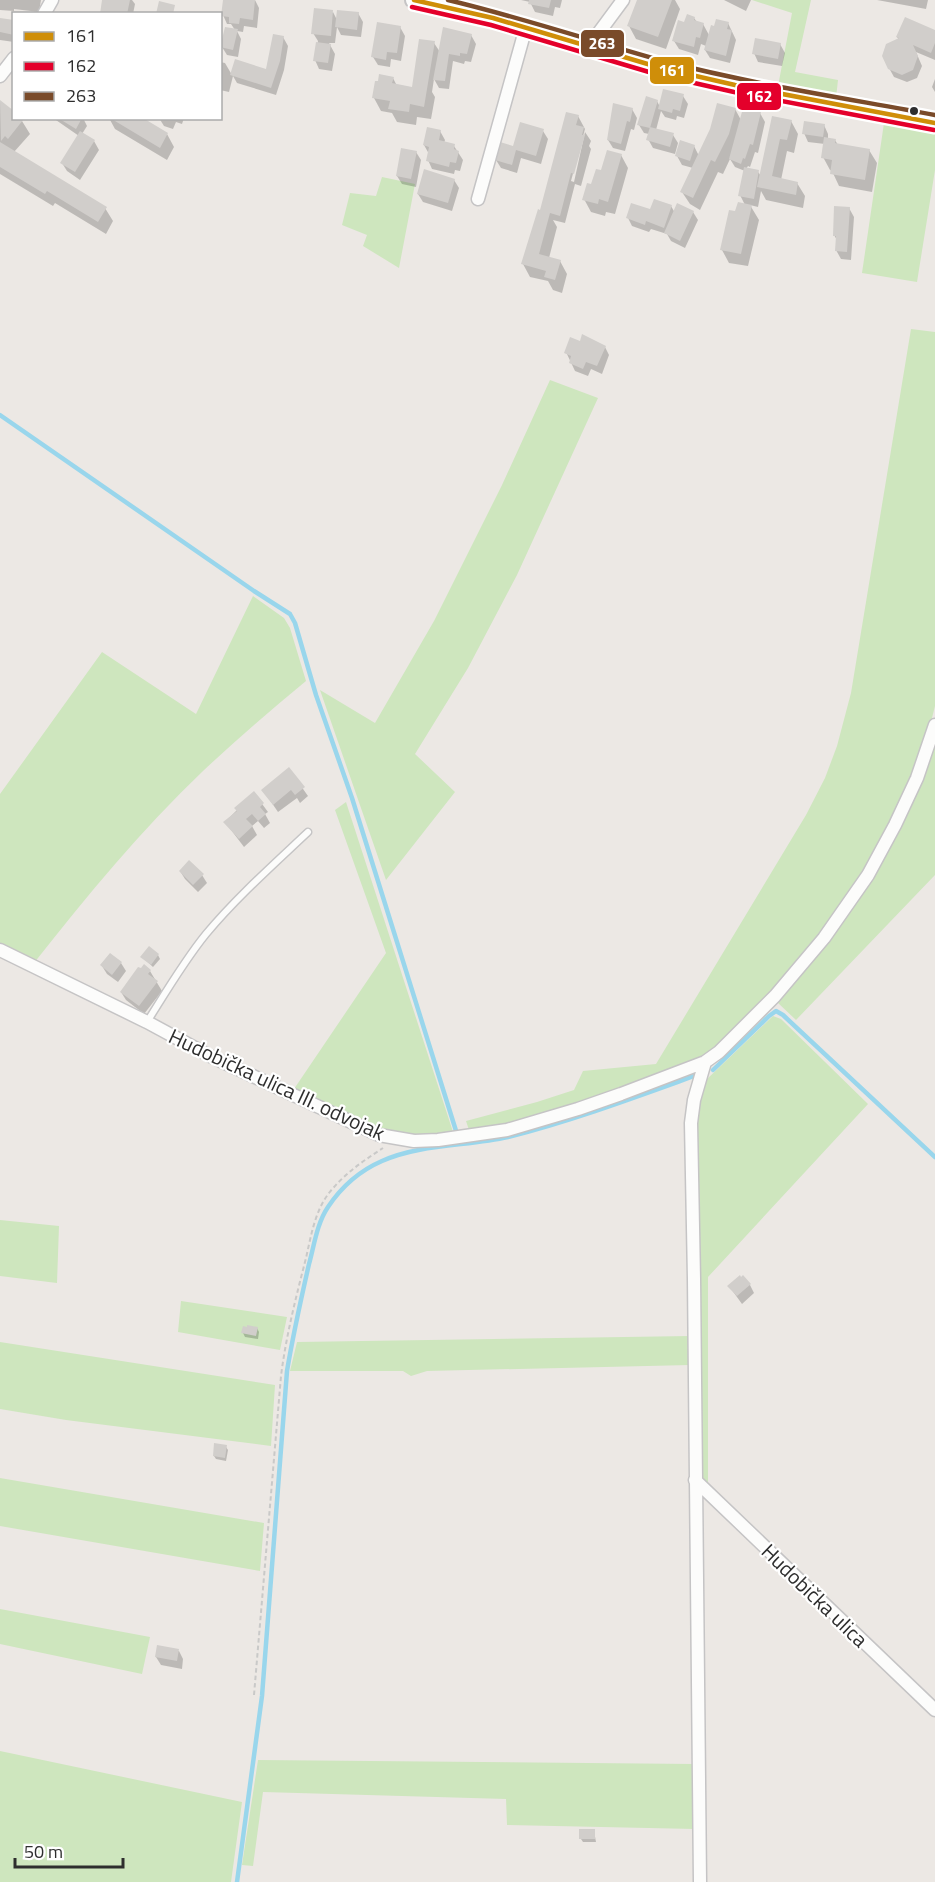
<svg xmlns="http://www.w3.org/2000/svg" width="935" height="1882" viewBox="0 0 935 1882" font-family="'Titillium Web',sans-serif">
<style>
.green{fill:#cee6be}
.shadow{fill:#0003}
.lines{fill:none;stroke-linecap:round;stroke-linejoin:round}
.stream{stroke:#99d6ec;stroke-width:4.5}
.building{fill:#d1cecb}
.lane-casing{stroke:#c5c4c5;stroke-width:9}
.street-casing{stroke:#c5c4c5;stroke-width:15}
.secondary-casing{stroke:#c5c4c5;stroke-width:20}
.path{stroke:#c9c9c8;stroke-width:2;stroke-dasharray:4.5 3;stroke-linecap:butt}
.lane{stroke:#fcfcfb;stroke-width:6}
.street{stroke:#fcfcfb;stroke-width:12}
.secondary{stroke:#fcfcfb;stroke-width:16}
.bus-1-casing{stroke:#fff;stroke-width:9}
.bus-2-casing{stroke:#fff;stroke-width:9}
.bus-3-casing{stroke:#fff;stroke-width:9}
.bus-1{stroke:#cf8e09;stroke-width:4.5}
.bus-2{stroke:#e4002b;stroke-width:4.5}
.bus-3{stroke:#7a4b2a;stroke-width:4.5}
.bus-dot{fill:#2e2e2e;stroke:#fff;stroke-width:2}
.labels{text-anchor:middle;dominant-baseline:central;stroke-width:4.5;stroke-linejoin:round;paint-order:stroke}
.street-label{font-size:21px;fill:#2e2e2e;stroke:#fff}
.line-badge{stroke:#fff;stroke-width:2}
.badge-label{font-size:16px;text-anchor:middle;font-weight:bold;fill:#fff}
</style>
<rect width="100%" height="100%" fill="#ece8e4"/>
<path class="green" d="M752,0H811L795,72L838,80L836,98L778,86L792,13Z
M884,123L935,133V170L917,282L862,273Z
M382,177L415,184L399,268L363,246L367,235L342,225L350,193L376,196Z
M911,329L935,332V706L931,722L912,777L864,873L821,936L770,994L717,1047L703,1058L544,1116L470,1133L466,1121L537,1102L574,1090L583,1071L656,1064L806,815L825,778L837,746L851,693Z
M550,380L598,398L517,575L468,668L415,754L455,792L386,880L320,690L375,723L434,621L502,485Z
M253,596L284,618L290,628L306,681C271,710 236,740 203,771C141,830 87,896 34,963L0,946V794L102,652L196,714Z
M935,746V875L796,1020L777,1002L827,942L923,776Z
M346,802L454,1135L420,1136L379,1130L294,1089L386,953L335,810Z
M773,1016L781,1019L868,1104L708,1277V1486L701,1478L695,1122L699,1101L706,1080Z
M0,1220L59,1226L57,1283L0,1276Z
M181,1301L287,1317L280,1350L178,1332Z
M690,1336V1365L427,1371L411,1376L403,1371H290L297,1342Z
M0,1342L275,1385L271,1446L66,1420L0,1409Z
M0,1478L264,1523L260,1571L0,1526Z
M0,1609L150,1637L142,1674L0,1644Z
M0,1751L242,1802L231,1882H0Z
M258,1760L694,1764L695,1829L507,1825L506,1799L263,1792L253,1866L242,1865Z"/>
<path class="shadow" d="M0,0H41L39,12L14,9V11L0,10Z
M104,0H132L135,4L133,14H101Z
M225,0H255L259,8L257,28L244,26L243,32L237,31L241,39L238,57L227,55L222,47L235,30L231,24H227L223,15Z
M521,0H562L560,8L555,7L553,16L535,12L530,2Z
M638,0H675L680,9L666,49L636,39L629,26Z
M724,0H751L746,11Z
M877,0H928L926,9Z
M333,12L337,20L358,13L363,22L361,37L341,35L337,27L335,43H329L335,54L332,71L319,69L315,60L318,41L313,33Z
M694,18L697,22L703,24L709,35L728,23L736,40L730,63L710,58L705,50L706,46L701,44L698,55L679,49L674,41L686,24Z
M0,19L14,22V42L0,40Z
M400,27L405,36L401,61L391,59L390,67L378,65L373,57Z
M935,32V60L916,52L922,66L917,78L907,82L894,77L889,68L899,40L897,37Z
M471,35L476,44L471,62L465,61L464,64L453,61L449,89L439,88L434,79L432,92L435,97L431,119L417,117L416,125L397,122L392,113L381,111L374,98L393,78L397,86L413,88L434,43L440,52Z
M283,37L288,46L284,70L276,95L237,83L233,76L229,92L220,90V62L225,63L232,75L267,71Z
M780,44L785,53L782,66L758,62L754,53Z
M935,79V92L932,87Z
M683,96L688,104L684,118L677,116L676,120L665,117L661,111L656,130L673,135L678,143L675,154L653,148L648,139L649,134L644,133L639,125L657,101L660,107Z
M0,102L14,113V118L22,121L30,134L14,152L105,208L113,221L106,234L55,203L53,206L0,174Z
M632,109L637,118L634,130L631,129L625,151L613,148L608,140Z
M735,109L741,120L760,113L765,122L758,153L755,152L750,167L748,166L746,169L758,172L761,176L773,118L791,121L798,134L794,153L787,151L781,180L797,183L805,196L803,208L766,200L761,191L758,207L750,205L759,220L748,266L729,263L722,250L736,213L745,205L740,195L745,171L735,167L730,159L723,174L718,172L700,210L690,204L682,192L693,168L682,165L677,156L694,146L699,156Z
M578,116L585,129L571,181L574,182L585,132L591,141L589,146L591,149L581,186L575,184L565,223L553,220L557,227L549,258L560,261L567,274L562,293L553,290L548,281L530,277L523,264Z
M53,118H83L87,126L82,134L94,141L99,150L80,180L67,171L62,163L79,136Z
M109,118H140L167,134L174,147L167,160L115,129Z
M159,118H184L182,124L176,122L173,129L164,126Z
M824,125L828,134V139L835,140L838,145L869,150L877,163L872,192L839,186L832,171L830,170L823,157L825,144L808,142L804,133Z
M440,131L445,140L444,143L454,146L463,160L460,171L455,170L454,174L432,169L428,160L429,154L424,145Z
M543,131L548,139L541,164L521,158L517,173L501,168L496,160Z
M416,152L421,160L416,187L402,184L397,176Z
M621,155L628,168L615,214L606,212L605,216L591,212L584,199L603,172Z
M454,180L459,188L452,211L423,202L418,194Z
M671,206L675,213L693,212L698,220L685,248L671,241L667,234L651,229L649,232L632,226L628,218Z
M849,208L854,217L851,260L841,259L836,250L837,240L834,235Z
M605,347L609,355L602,374L591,369L588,376L575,371L566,352Z
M289,769L308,796L300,803L297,798L278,812L263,790Z
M254,793L268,812L265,814L270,823L264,828L258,821L252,826L257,835L244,847L225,822Z
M180,871L202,875L207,883L198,892L185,879Z
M158,955L160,959L153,967L142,957Z
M121,963L126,971L118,982L107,974L102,966Z
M150,971L162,991L144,1014L126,1000L121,992Z
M750,1285L754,1293L742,1304L729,1286Z
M257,1328L259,1332L258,1339L245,1337L243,1333Z
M226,1447L228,1450L226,1461L216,1459L214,1456Z
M179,1651L183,1659L182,1669L161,1665L156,1657Z
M594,1831L596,1842H583L581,1839Z"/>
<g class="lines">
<path class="stream" d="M0,415L254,591L290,614L295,623L316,695L352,798L457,1134
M713,1070L769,1016L776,1011L783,1015L935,1157
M237,1882L262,1696L287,1371C293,1335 301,1299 309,1264C314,1246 317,1223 328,1207C342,1186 359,1171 382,1161C419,1144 468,1146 508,1137C571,1121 633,1098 694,1076"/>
</g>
<path class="building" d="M102,0H130L127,14H100Z
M223,0H255L253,20L240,18L239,24L229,23V17L221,16Z
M529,0H551L549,8L528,4Z
M637,0H672L658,37L627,26Z
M159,1L175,5L173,14H156Z
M314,8L333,10L331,36L311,34Z
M337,10L359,12L357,30L335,27Z
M687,14L695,17L694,20L704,23L700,38L696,37L694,47L672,41L678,20L684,22Z
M905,17L935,30V43L931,53L913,45L918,56L913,70L902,75L888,69L882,56L886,44L899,38L896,37Z
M0,18L14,20V35L0,32Z
M716,19L729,22L727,29L732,30L726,56L704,50L711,25L714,26Z
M377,22L401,26L397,53L387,52L386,60L371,57Z
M225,27L238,29L233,50L220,47Z
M443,27L472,34L467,54L460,53V56L449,54L445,81L433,80Z
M273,34L284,36L280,61L271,88L230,75L235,59L266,69Z
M755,38L781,43L778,59L752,54Z
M419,39L435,41L424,107L410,104L409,112L388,109L390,101L372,98L375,81H378L379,74L394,77L392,83L412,87Z
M316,42L331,44L328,63L313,61Z
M663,89L684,94L680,111L673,109L672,113L658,109Z
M646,96L658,100L650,128L637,125Z
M0,100L14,111V118L23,120L8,139L5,136L1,141Z
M613,103L633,108L630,122L627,121L621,144L607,140Z
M717,103L736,108L729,134L715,162L711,160L693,198L680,192L710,129Z
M743,108L761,112L753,145L750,144L745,159L743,158L741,164L729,159Z
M566,112L579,115L576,125L584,127L582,135H585L574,174L571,173L560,216L550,213L539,254L561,260L555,280L544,277L546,271L521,264L538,209L540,210Z
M772,116L792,120L787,140L780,139L772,176L798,182L796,195L757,187Z
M58,118H82L76,129Z
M110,118H143L168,133L160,148Z
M804,121L825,124L823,137L802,134Z
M520,122L544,129L536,156L516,150L512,165L495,160L500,142L513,146Z
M427,127L441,130L439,140L455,144L454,149L459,151L456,163L450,162L449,167L426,161L429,147L423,145Z
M650,127L674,133L670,147L646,140Z
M80,131L95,140L75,172L60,163Z
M824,137L836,139L835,143L870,149L865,180L830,174L832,160L821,158Z
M680,140L695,145L690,161L675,156Z
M0,142L107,207L98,222L47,191L45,194L0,167Z
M401,148L417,151L411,179L396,176Z
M607,150L622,154L608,202L599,199L598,204L582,200L587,183L591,184L596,169L601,170Z
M744,167L759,170L754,199L738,196Z
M424,169L455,179L448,203L417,194Z
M654,199L672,205L664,228L646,221L645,225L626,218L631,203L650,209Z
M738,202L752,205L741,254L720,250L729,210L735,211Z
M677,203L694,211L680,241L664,233Z
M834,206L850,207L847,252L835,251L836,236H833Z
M582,334L606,346L597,366L586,362L583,369L569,363L571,356L564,353L570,337L580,341Z
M289,767L305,787L295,795L291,790L273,805L261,790Z
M254,791L264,803L260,807L266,814L258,821L252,814L246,819L253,826L239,839L223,822L237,811L234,808Z
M189,860L204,874L193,885L179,871Z
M149,946L159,954L151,965L140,957Z
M110,953L122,962L112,975L100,965Z
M144,964L151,970L148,974L158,981L139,1006L120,992L138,967L141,968Z
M740,1275L741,1277L743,1275L751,1284L737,1296L727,1286Z
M247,1325L258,1327L256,1336L241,1333L243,1326L247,1327Z
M214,1443L227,1445L225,1458L213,1456Z
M157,1645L179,1649L177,1661L155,1657Z
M579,1829H595V1839H579Z"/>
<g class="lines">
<g class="lane-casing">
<path id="lane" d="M147,1022C166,992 184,961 206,934C237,897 273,865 308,832"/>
</g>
<g class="street-casing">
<path id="street" d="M44,14L52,0
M589,46L623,0
M0,76L14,58
M478,199L526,27
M0,950L147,1022L208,1055L379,1135L414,1141L438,1140L507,1130L578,1109L621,1094L705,1062L719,1052L775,996L824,938L868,875L895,825L917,778L935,725
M695,1480L935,1710
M700,1882L694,1279L691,1123L694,1100L705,1062"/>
</g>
<g class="secondary-casing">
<path id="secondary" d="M414,0L493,18L661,68L735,85L935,123"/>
</g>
<path class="path" d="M254,1695L281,1376C286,1336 296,1297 306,1258C311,1236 315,1211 329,1193C344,1174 363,1161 383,1148"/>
<use href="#lane" class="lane"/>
<use href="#street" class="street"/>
<use href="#secondary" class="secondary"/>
<g class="bus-1-casing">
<path id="bus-1" d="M414,0L493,18L661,68L735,85L935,123"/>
</g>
<g class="bus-2-casing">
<path id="bus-2" d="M412,7L491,25L659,75L734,92L934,130"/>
</g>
<g class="bus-3-casing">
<path id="bus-3" d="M448,0C520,17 591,41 663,61C752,84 844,98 935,115"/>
</g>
<use href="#bus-1" class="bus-1"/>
<use href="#bus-2" class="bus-2"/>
<use href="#bus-3" class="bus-3"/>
</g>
<circle class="bus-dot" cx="914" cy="111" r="5"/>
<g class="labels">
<g class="street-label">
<text transform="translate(277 1084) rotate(25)">Hudobička ulica III. odvojak</text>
<text transform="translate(815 1595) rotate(44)">Hudobička ulica</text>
</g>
</g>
<g class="line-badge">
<rect x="580" y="29" width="45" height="29" rx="6" fill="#7a4b2a"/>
<rect x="649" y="56" width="46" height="29" rx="6" fill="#cf8e09"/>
<rect x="736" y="82" width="46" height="29" rx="6" fill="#e4002b"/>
</g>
<g class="badge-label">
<text x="602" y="49">263</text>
<text x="672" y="76">161</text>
<text x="759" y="102">162</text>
</g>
<rect x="12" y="12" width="210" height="108" fill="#ffffff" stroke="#ababab" stroke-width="1.5"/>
<rect x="24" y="32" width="30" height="9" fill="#cf8e09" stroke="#ababab" stroke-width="1.5"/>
<text x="66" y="42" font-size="18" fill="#2e2e2e">161</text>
<rect x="24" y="62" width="30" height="9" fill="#e4002b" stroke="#ababab" stroke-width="1.5"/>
<text x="66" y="72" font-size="18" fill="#2e2e2e">162</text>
<rect x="24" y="92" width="30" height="9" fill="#7a4b2a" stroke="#ababab" stroke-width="1.5"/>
<text x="66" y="102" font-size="18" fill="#2e2e2e">263</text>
<path d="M15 1858v9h108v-9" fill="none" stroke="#2e2e2e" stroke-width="3"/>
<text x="24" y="1858" font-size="18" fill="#2e2e2e" stroke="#ffffff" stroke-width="4.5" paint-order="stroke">50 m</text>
</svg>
